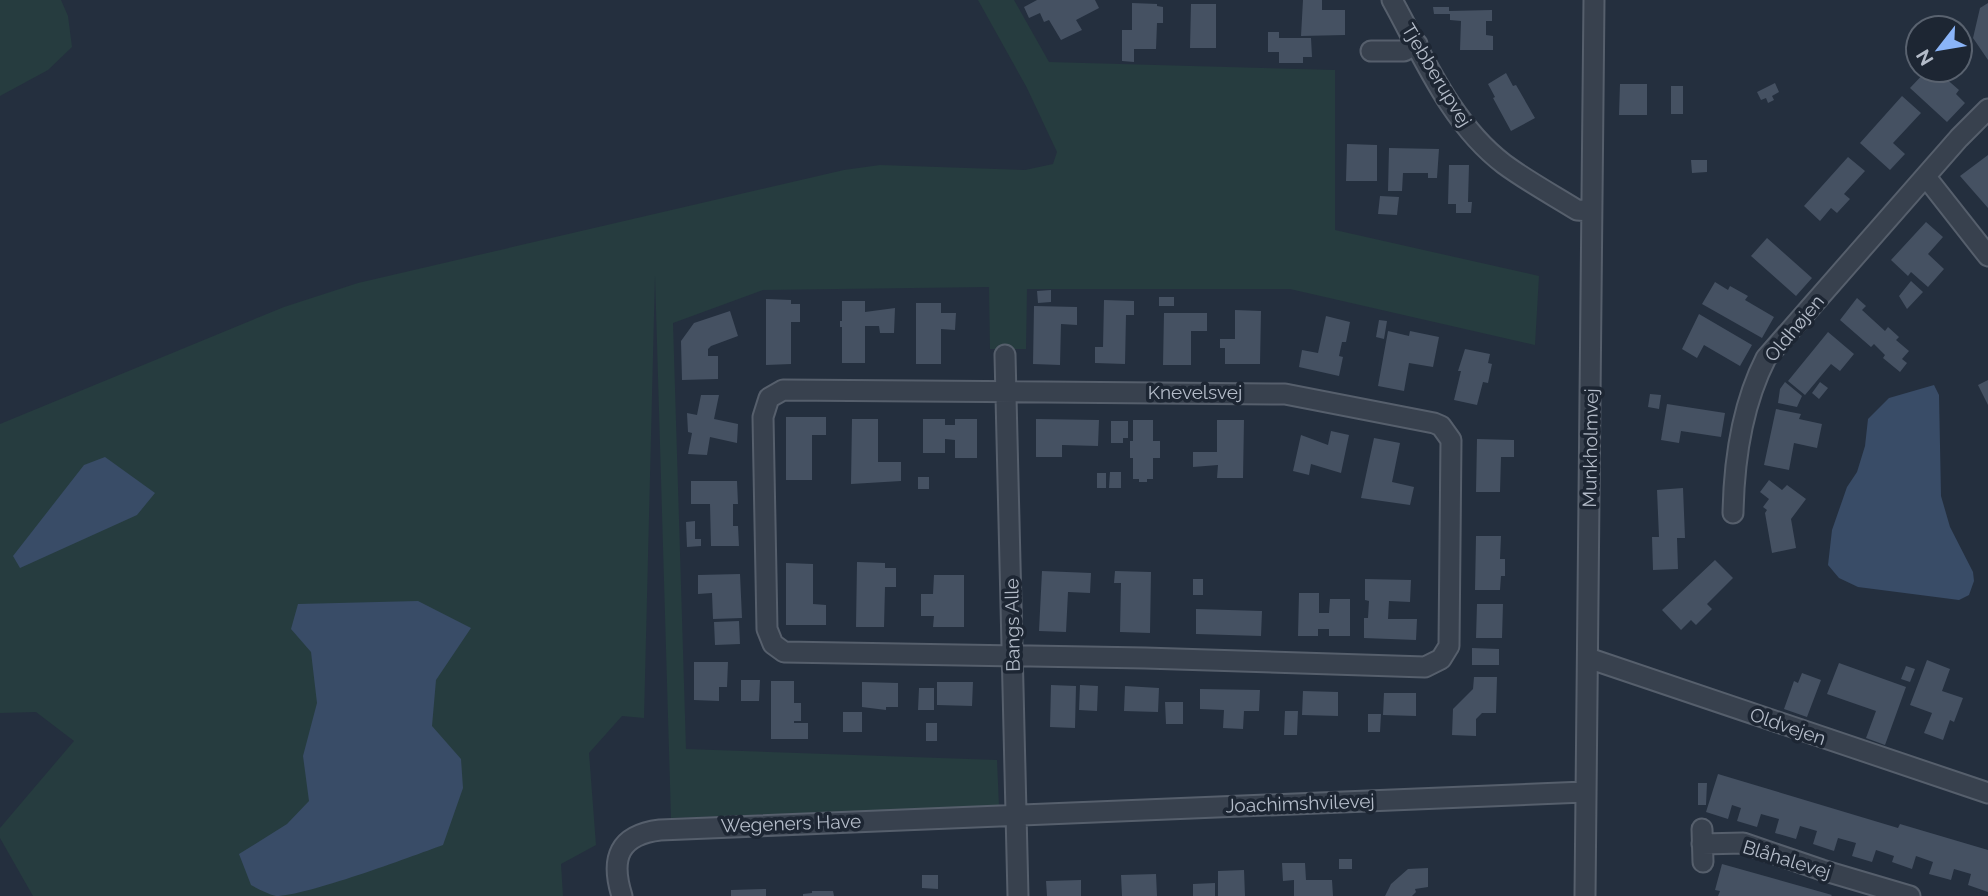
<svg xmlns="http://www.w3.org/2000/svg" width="1988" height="896" viewBox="0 0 1988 896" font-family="Raleway,sans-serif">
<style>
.green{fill:#263c3f}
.water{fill:#394c67}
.building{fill:#455162}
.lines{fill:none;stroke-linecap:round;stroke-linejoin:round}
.minor-casing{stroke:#565f6c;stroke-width:23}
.minor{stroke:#38414e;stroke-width:19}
.labels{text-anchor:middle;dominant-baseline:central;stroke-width:7;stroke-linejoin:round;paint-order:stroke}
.street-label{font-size:19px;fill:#b4bcc9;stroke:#1d2633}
</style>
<rect width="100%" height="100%" fill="#242f3e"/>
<path class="green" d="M0,0H61L68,16L72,47L48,70L0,96Z
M978,0H1014L1049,62L1335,70V230L1539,276L1535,345L1290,289H1027L1026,349H990L989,287L763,290L673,323L686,749L997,760L999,806L671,818L655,275L644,718L622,716L589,753L596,845L561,864L563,896H33L0,838V828L74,741L36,712L0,713V424L284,307L358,283L844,170L880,165L1025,170L1053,164L1057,152L1027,88Z"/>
<path class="water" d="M1934,385L1939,395L1941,496L1950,527L1973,572L1974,581L1969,595L1959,600L1858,587L1839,578L1828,565L1832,530L1847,487L1857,472L1865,446L1868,419L1889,398Z
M105,457L155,493L137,515L20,568L13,556L84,465Z
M418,601L471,628L436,680L432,726L461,759L463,788L443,845C410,857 306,896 276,896C268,894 258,889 251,885L239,854L287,824L309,801L303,756L317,703L311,652L291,629L298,604Z"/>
<path class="building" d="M1037,0H1095L1099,8L1076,20L1082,30L1061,40L1049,20L1044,22L1040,13L1029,18L1024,7Z
M1303,0H1322V10H1345V35L1301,36Z
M1132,3L1157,4V6L1163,7V23H1157L1156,49H1134V62L1122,61V30H1132Z
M1988,3V60L1973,38L1980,8Z
M1191,4H1216V48H1190Z
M1433,7H1449V11L1492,10V21H1486V35L1493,36V50H1460L1461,21L1450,20V14H1434Z
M1268,32H1279V38H1311L1312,57H1303V63H1279V52H1268Z
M1927,70L1940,80L1943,76L1959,90L1956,94L1965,103L1947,122L1910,88Z
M1506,73L1513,86L1516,85L1535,118L1511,131L1493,98L1495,97L1488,84Z
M1775,83L1779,92L1772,96L1774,100L1768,103L1766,98L1761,100L1757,92Z
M1620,84H1647V115H1619Z
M1671,86H1683V114H1671Z
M1902,96L1921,113L1893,143L1905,154L1890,170L1860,143Z
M1347,144L1377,145V181H1346Z
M1389,148L1439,149L1437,178H1428V173H1403L1402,191H1388Z
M1988,155V208L1960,176Z
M1848,157L1865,171L1844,194L1850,199L1837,213L1831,208L1820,221L1804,206Z
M1691,160H1707V172L1692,173Z
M1449,165H1469L1468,202H1472L1471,213H1456V204H1448Z
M1380,196L1399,197L1397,215L1378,214Z
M1926,222L1943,237L1928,254L1944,269L1928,287L1911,272L1908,276L1891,260Z
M1767,238L1812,278L1796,296L1751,256Z
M1911,281L1923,292L1907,309L1899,296Z
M1715,282L1728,290L1730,286L1748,296L1745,300L1774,317L1762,338L1702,304Z
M1051,290V302L1038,303L1037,291Z
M1159,297H1174V306H1159Z
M1857,298L1866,306L1862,310L1885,331L1888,327L1899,337L1896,340L1909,351L1902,359L1907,363L1900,372L1883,358L1885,355L1874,344L1871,347L1840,320Z
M766,299L791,300V304H800V322H791V364L766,365Z
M1104,300L1134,301V315H1126L1125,364L1095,363V347H1103Z
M842,301H865V312L895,308L894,333H880L879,326H865V363H842V327H840V321H842Z
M916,303H941V313H956L955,330L941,329V364H916Z
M1034,306L1077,307V325L1061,324L1060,365L1033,364Z
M1235,310L1261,311L1260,364H1225V348H1220V339H1235Z
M730,311L738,336L711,346L708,349V356H718V379L682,380L681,341L694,323Z
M1164,313H1207V331H1191V365H1163Z
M1699,314L1752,345L1740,366L1704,345L1697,358L1682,349Z
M1326,316L1350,322L1346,342H1342L1339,356L1343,357L1339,376L1299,367L1302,350L1318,353Z
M1379,320L1387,321L1384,339L1376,337Z
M1388,331L1409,336L1410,331L1439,337L1433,367L1409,363L1404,391L1378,386Z
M1828,332L1854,354L1840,371L1831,364L1805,395L1788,381Z
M1465,349L1490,354L1488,363L1492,364L1488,383L1483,382L1477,405L1454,400L1461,371H1458Z
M1988,380V405L1978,385Z
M1785,382L1802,396L1797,407L1778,403L1780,389Z
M1820,382L1828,388L1819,399L1812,393Z
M1650,394L1661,395L1659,409L1648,407Z
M701,395H719L714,419L738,424L737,443L710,437L707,455L688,454L692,433L688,432L687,413L697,415Z
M1667,404L1725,413L1721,437L1681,431L1679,443L1661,440Z
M1776,409L1801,414L1799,419L1822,424L1817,448L1794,443L1789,470L1764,465Z
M786,417H826V435H812V480H786Z
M852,419H878V462H901V481L851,484Z
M923,419H945V425H955V419H977V458H955V440L945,439V453H923Z
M1036,419L1099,420L1098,446L1062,445V457H1036Z
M1133,420H1153V441H1160V458H1153V479H1147V482H1139V479H1133V458H1130V441H1133Z
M1217,420H1244L1243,478H1217L1218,465L1193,467V452H1217Z
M1111,421H1128V438H1123V443H1111Z
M1331,431L1349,435L1341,473L1311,464L1309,475L1293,471L1301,435L1328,445Z
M1374,438L1400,443L1392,482L1414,487L1410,505L1361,498Z
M1477,439L1514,440V457H1501L1500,492H1476Z
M1110,472H1121V488H1109Z
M1097,473H1106V488H1097Z
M918,477H929V489H918Z
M1769,480L1782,490L1787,485L1806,499L1791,519L1796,548L1772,553L1765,513L1767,510L1763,507L1769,499L1760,492Z
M691,481H737L738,504H733V526H738L739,546H711L710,504H691Z
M1683,488L1685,538H1677L1678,569L1653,570L1652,537H1659L1657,490Z
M695,521V539H701V546L687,547L686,522Z
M1476,536H1501L1500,559H1505V576H1501L1500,590H1475Z
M1715,560L1733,578L1707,604L1712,609L1696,625L1691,620L1681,630L1662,610Z
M857,562L885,563V568H896V587H885L884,627H856Z
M786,563L813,564V604L826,605V625H786Z
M1042,571L1091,573L1090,593L1068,592L1066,632L1039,631Z
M1115,571L1151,572L1150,633L1120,632L1121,583H1114Z
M740,574L742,618L713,619L712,593L698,594V575Z
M934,575H964V627H933L934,616H921V594H933Z
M1193,579H1203V595H1193Z
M1365,579L1411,580L1410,602L1389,601L1388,619H1417L1416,640L1364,638V618H1368L1369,601L1365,600Z
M1299,593H1319V613H1329L1330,599H1350V636H1329V629H1318V636H1298Z
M1477,604H1503L1502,638H1476Z
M1196,609L1262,611L1261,636L1196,634Z
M739,621L740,644L715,645L714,622Z
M1472,648L1499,649V665H1472Z
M1927,660L1950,669L1942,691L1963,698L1954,722L1950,720L1943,740L1924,733L1932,713L1910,705Z
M694,662H728L727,687H719V701L694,700Z
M1839,663L1906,687L1885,745L1866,738L1876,711L1827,694Z
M1906,666L1915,669L1910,682L1901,679Z
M1802,673L1821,680L1807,717L1784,709L1794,681L1798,683Z
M1474,677H1497L1496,713H1482L1476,719V736L1452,735L1453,709L1473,689Z
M741,680H760L759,701H741Z
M771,681H794V703H801V721H794V723H808V739H771Z
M862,682L898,683V707H886V710L862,707Z
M937,682H973L972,706L937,705Z
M1051,685L1076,686L1075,728L1050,727Z
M1080,685L1098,686L1097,711L1079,710Z
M1125,686L1159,688L1158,712L1124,711Z
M919,688H934V710H918Z
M1200,689L1260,690L1259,711H1244L1243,729L1223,728L1224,710L1200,709Z
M1303,691L1338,692V716L1302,715Z
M1384,693H1416V716L1383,715Z
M1165,702H1183V724H1166Z
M1285,711H1298L1297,735H1284Z
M843,712H862V732H843Z
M1368,714H1381L1380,732H1368Z
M926,723H937V741H926Z
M1718,774L1898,828L1900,824L1988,850V892L1968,885L1971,874L1954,869L1951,880L1929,874L1933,862L1916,856L1912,869L1892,862L1894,856L1876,850L1872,862L1852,856L1856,843L1838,838L1834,851L1813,844L1817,831L1800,826L1796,839L1775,833L1779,819L1761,814L1757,827L1737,821L1741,808L1732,805L1728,819L1706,812Z
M1698,783H1707L1706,805H1698Z
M1339,859H1352V869H1339Z
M1282,863H1305L1306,880H1332L1333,896H1294V880L1283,881Z
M1722,864L1832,895L1831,896H1718L1720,891L1715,890Z
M1428,868V887L1415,889L1416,892L1412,896H1385L1391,884L1408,869Z
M1244,870L1245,896H1218V871Z
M1156,874L1157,896H1122L1121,875Z
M922,875H938V889L922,888Z
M1081,880V896H1047L1046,881Z
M1215,883V896H1193V884Z
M766,889V896H731V890Z
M812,891H833L834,896H803V894L812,893Z"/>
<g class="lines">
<g class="minor-casing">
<path id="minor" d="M1392,0C1423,56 1451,124 1504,164C1527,181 1553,195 1577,210L1591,211
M1371,51H1404L1417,44
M1926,177L1988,256
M1005,355L1018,896
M783,390L1285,394L1434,423L1441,426L1451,440L1449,646L1441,659L1425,667L1145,658L784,652L773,644L767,629L763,417L769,398Z
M1733,513C1734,461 1742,405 1766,358L1959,138L1988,109
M1588,658L1988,793
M1702,829L1703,862
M1702,844L1743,843L1822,870L1910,896
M622,896C610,858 619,835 660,830L1584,792
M1585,896L1594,0"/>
</g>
<use href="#minor" class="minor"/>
</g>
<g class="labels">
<g class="street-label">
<text transform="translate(1437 75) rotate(59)">Tjebberupvej</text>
<text transform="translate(1794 328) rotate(-50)">Oldhøjen</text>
<text x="1195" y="392">Knevelsvej</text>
<text transform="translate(1590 448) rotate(-89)">Munkholmvej</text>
<text transform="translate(1012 625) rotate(-91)">Bangs Alle</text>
<text transform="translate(1788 726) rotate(19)">Oldvejen</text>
<text transform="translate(1300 803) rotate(-2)">Joachimshvilevej</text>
<text transform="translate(791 823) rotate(-2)">Wegeners Have</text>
<text transform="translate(1787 859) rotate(17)">Blåhalevej</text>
</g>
</g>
<g transform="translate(1939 49) rotate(239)"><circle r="33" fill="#1d2633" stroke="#59626f" stroke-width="2"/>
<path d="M0-5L12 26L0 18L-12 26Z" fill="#8ab4f8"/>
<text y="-10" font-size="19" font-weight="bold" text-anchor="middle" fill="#b4bcc9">N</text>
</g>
</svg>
